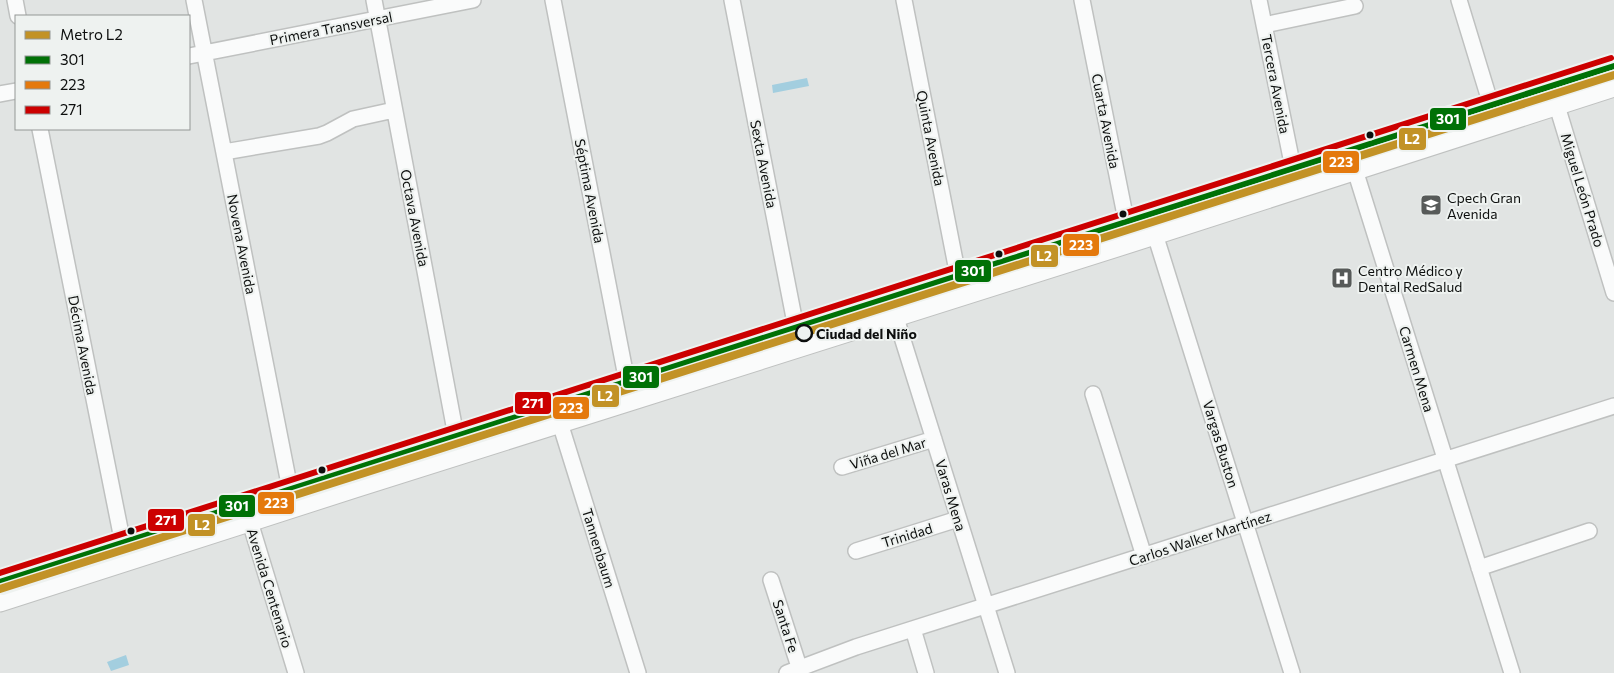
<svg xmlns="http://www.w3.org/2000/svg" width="1614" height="673" viewBox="0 0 1614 673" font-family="Commissioner,sans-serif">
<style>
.water{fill:#a3cedf}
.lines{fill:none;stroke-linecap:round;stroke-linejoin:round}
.minor-casing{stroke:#bfc1c0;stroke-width:18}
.major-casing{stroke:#bfc1c0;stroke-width:21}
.minor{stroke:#fafbfb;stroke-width:15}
.major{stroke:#fafbfb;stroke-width:19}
.bus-1-casing{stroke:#eef2f0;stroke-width:10}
.bus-2-casing{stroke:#eef2f0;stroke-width:10}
.bus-3-casing{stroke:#eef2f0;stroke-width:10}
.bus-1{stroke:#007106;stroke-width:6}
.bus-2{stroke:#e4790d;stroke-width:6}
.bus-3{stroke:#c00;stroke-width:6}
.metro-1-casing{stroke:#eef2f0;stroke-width:11}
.metro-1{stroke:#c29226;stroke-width:8}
.bus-dot{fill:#0d0f0e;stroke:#eef2f0;stroke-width:2}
.stop-dot{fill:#eef2f0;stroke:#0d0f0e;stroke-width:2.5}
.labels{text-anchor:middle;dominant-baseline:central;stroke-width:4;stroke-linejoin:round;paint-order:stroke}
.street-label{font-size:14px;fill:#0d0f0e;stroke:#eef2f0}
.poi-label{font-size:14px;fill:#0d0f0e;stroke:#eef2f0;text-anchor:start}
.stop-label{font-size:14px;font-weight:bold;fill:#0d0f0e;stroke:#eef2f0;text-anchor:start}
.line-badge{stroke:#eef2f0;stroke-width:2}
.badge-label{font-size:14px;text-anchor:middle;font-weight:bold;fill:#fff}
</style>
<rect width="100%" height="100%" fill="#e1e4e3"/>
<path class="water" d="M807,78L809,86L773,93L772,85Z
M126,655L129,665L111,671L107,662Z"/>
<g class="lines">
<g class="minor-casing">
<path id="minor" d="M15,0L18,16
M194,0L290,489
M374,0L456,436
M553,0L627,382
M732,0L796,328
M904,0L958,276
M1082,0L1125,215L1133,242
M1259,0L1293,168
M1459,0L1491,105
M1264,25L1355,6
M189,56L473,0
M0,94L16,91
M1554,96L1614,293
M40,129L125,554
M224,152L319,136L327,133L353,119L394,110
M1355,170L1512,673
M1149,215L1292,673
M896,318L1007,673
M1093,394L1144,556
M560,423L638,673
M842,467L934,439
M247,512L296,673
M856,551L958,519
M1479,568L1589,531
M771,580L801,673
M913,629L926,673
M787,673L856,647L1614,406"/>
</g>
<g class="major-casing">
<path id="major" d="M0,582L1614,66
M0,602L355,488L1133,242L1614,87"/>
</g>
<use href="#minor" class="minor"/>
<use href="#major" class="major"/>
<g class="bus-1-casing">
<path id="bus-1" d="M0,582L1614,66"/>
</g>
<g class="bus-2-casing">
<path id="bus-2" d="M3,590L1614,75"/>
</g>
<g class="bus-3-casing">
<path id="bus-3" d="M0,573L1611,58"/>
</g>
<use href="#bus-1" class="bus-1"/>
<use href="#bus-2" class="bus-2"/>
<use href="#bus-3" class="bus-3"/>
<g class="metro-1-casing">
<path id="metro-1" d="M0,589L1614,75"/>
</g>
<use href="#metro-1" class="metro-1"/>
</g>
<defs>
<g id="university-square" transform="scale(1.125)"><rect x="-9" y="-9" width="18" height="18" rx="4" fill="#575a59" stroke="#eef2f0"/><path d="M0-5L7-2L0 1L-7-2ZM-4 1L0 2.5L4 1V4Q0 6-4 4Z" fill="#fff"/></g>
<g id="hospital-square" transform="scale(1.125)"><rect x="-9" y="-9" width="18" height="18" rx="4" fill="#575a59" stroke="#eef2f0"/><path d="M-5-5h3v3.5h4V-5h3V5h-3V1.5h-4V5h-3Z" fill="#fff"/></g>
</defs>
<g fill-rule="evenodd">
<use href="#university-square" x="1431" y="205"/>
<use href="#hospital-square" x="1342" y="278"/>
</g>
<g class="bus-dot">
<circle cx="1370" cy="135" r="4.5"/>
<circle cx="1123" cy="214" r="4.5"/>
<circle cx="999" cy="254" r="4.5"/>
<circle cx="322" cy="470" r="4.5"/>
<circle cx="131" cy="531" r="4.5"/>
</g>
<circle class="stop-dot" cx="804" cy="333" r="8"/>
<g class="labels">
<g class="street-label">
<text transform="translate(331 28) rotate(-11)">Primera Transversal</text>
<text transform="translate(1276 84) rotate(79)">Tercera Avenida</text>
<text transform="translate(1106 121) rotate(79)">Cuarta Avenida</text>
<text transform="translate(931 138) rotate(79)">Quinta Avenida</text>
<text transform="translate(764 164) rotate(79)">Sexta Avenida</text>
<text transform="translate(1583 190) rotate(73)">Miguel León Prado</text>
<text transform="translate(590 191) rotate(79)">Séptima Avenida</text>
<text transform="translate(415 218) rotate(79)">Octava Avenida</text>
<text transform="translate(242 244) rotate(79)">Novena Avenida</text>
<text transform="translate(83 345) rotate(79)">Décima Avenida</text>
<text transform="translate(1417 369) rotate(73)">Carmen Mena</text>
<text transform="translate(1221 444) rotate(73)">Vargas Buston</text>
<text transform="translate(888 453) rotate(-17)">Viña del Mar</text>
<text transform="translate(951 495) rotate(73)">Varas Mena</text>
<text transform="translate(907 535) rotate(-17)">Trinidad</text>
<text transform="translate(1200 538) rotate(-18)">Carlos Walker Martínez</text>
<text transform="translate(599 548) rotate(73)">Tannenbaum</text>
<text transform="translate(270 588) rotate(73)">Avenida Centenario</text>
<text transform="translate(786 626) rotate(72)">Santa Fe</text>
</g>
<g class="poi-label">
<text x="1447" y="197">Cpech Gran<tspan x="1447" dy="16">Avenida</tspan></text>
<text x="1358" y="270">Centro Médico y<tspan x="1358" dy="16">Dental RedSalud</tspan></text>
</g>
<g class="stop-label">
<text x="816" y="333">Ciudad del Niño</text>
</g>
</g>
<g class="line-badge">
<rect x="1429" y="107" width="38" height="24" rx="5" fill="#007106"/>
<rect x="1398" y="127" width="29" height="24" rx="5" fill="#c29226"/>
<rect x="1322" y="150" width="38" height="24" rx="5" fill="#e4790d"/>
<rect x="1062" y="233" width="38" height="24" rx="5" fill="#e4790d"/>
<rect x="1030" y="244" width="29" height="24" rx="5" fill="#c29226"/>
<rect x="954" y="259" width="38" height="24" rx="5" fill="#007106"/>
<rect x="622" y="365" width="38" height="24" rx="5" fill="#007106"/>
<rect x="591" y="384" width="29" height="24" rx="5" fill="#c29226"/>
<rect x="514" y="391" width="38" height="24" rx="5" fill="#c00"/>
<rect x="552" y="396" width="38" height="24" rx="5" fill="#e4790d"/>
<rect x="257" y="491" width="38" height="24" rx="5" fill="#e4790d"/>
<rect x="218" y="494" width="38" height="24" rx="5" fill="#007106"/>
<rect x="147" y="508" width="38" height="24" rx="5" fill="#c00"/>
<rect x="187" y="513" width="29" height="24" rx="5" fill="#c29226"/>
</g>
<g class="badge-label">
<text x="1448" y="124">301</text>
<text x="1412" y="144">L2</text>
<text x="1341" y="167">223</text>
<text x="1081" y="250">223</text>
<text x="1044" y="261">L2</text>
<text x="973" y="276">301</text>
<text x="641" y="382">301</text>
<text x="605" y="401">L2</text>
<text x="533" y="408">271</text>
<text x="571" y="413">223</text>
<text x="276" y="508">223</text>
<text x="237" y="511">301</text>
<text x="166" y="525">271</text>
<text x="202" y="530">L2</text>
</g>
<rect x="15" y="15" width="175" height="115" fill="#eef2f0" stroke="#949796"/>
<rect x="25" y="31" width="25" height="8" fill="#c29226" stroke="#949796"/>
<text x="60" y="40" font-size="15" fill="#0d0f0e">Metro L2</text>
<rect x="25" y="56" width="25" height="8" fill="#007106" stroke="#949796"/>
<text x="60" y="65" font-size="15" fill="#0d0f0e">301</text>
<rect x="25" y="81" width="25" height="8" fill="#e4790d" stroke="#949796"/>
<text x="60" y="90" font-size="15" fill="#0d0f0e">223</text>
<rect x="25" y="106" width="25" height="8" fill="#cc0000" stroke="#949796"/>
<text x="60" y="115" font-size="15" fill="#0d0f0e">271</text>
</svg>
